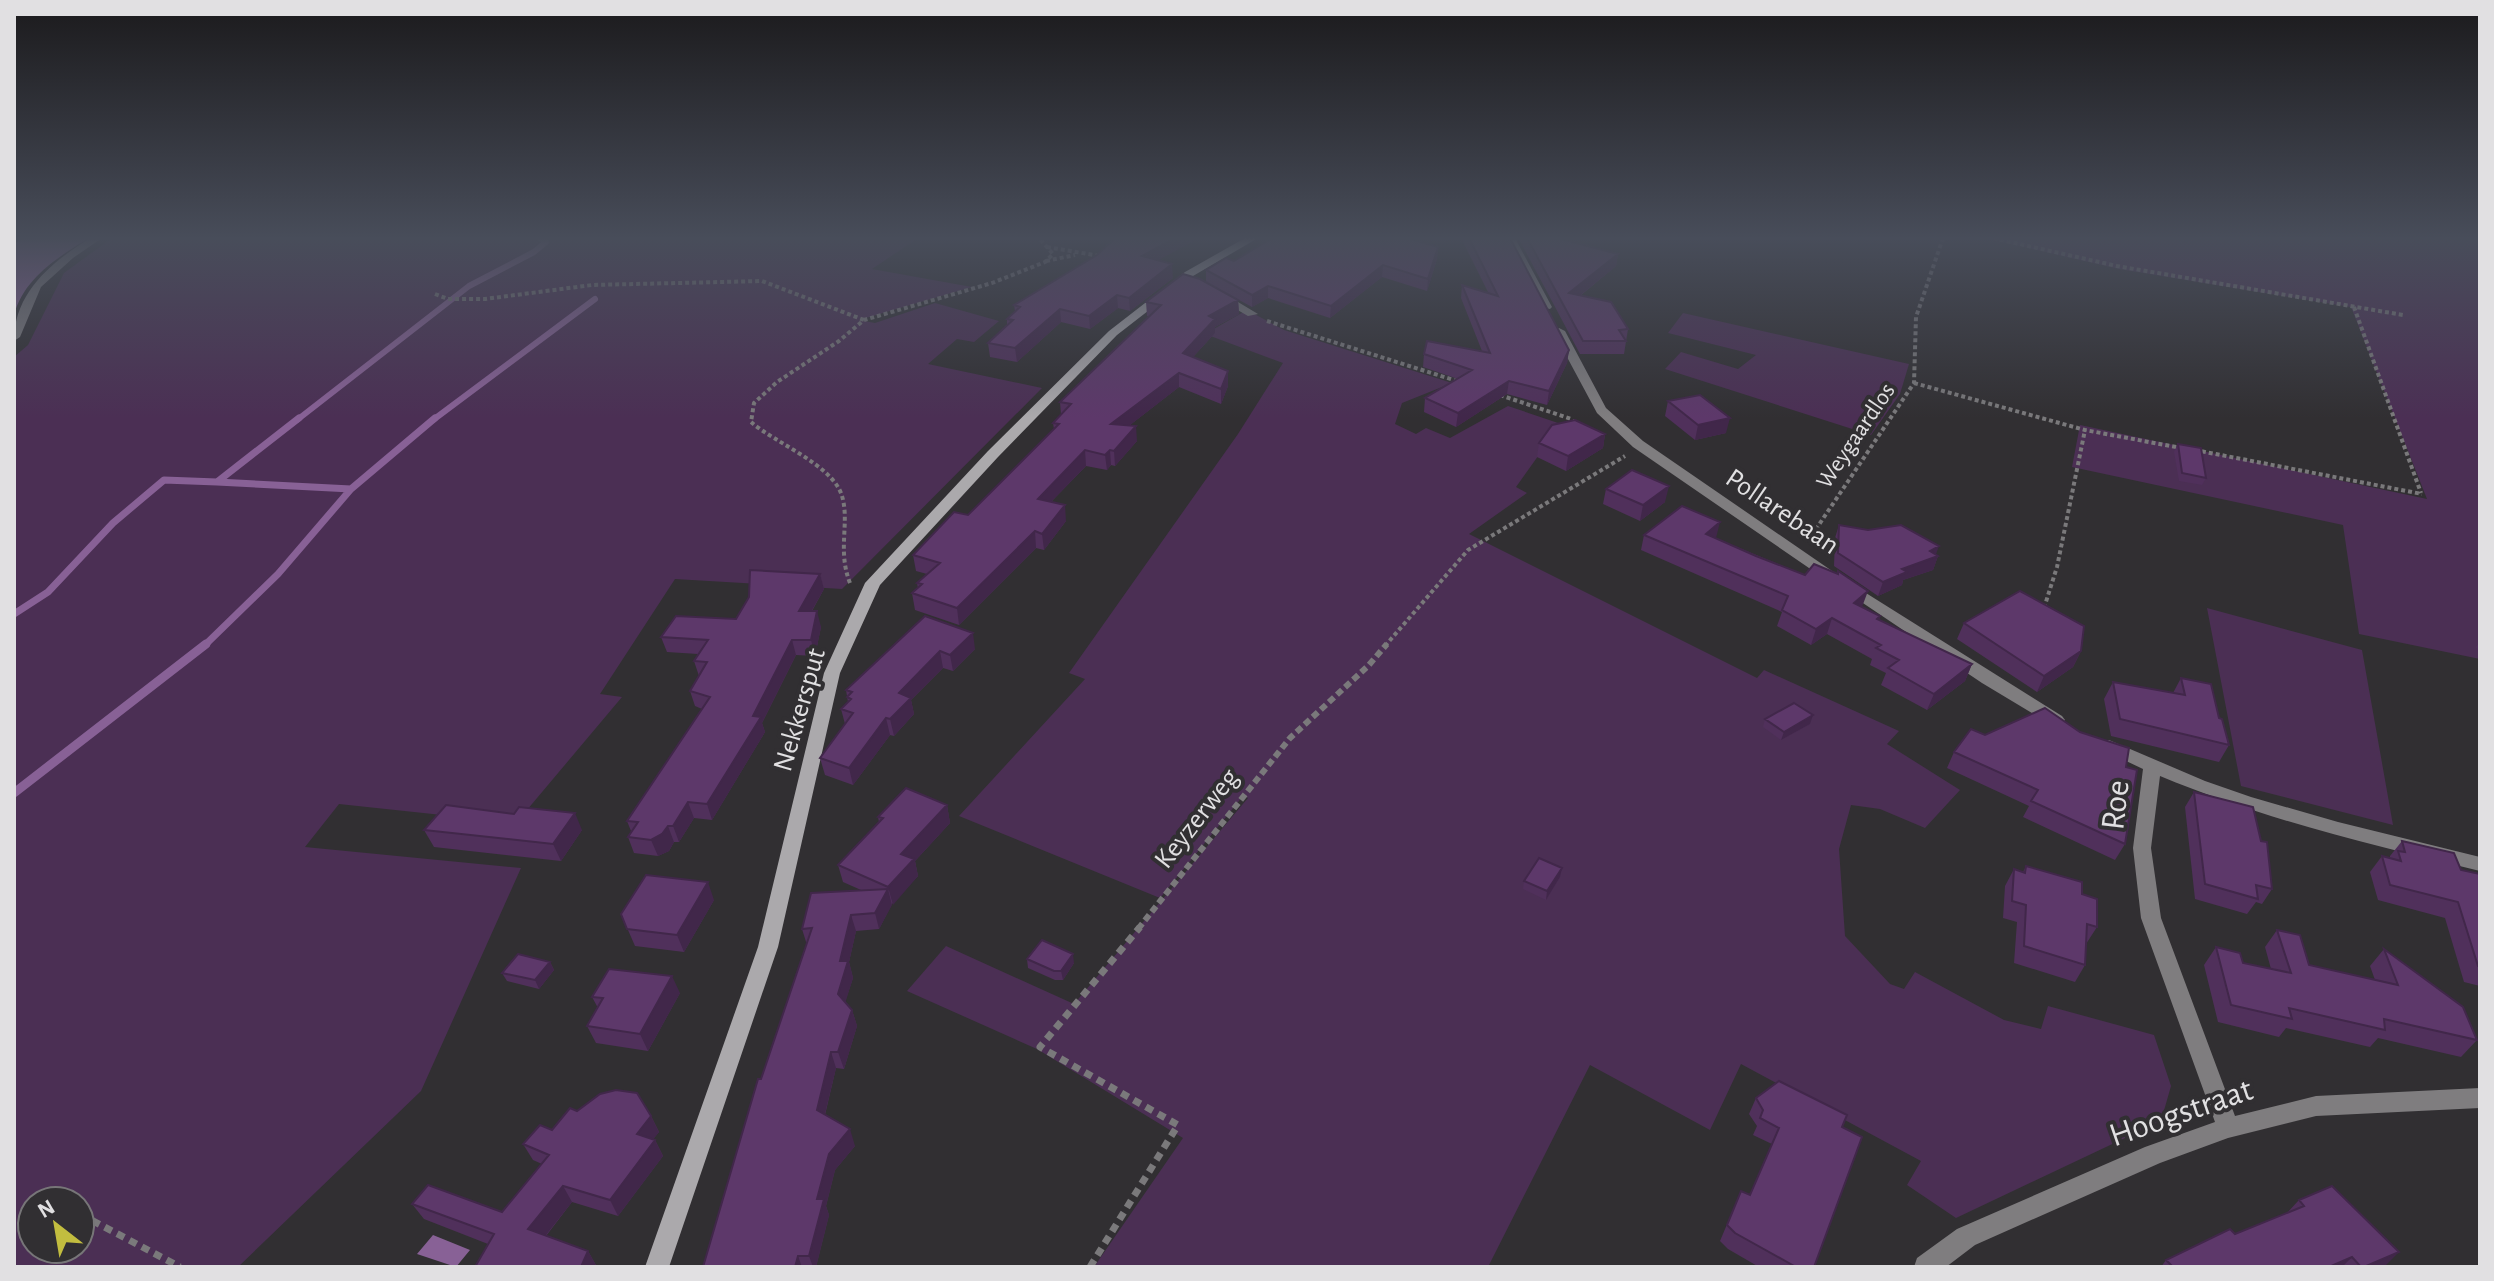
<svg xmlns="http://www.w3.org/2000/svg" width="2494" height="1281" viewBox="0 0 2494 1281" font-family="'Alegreya Sans',sans-serif">
<style>
.green{fill:#4b2f54;fill-rule:evenodd}
.water{fill:#886196}
.lines{fill:none;stroke-linecap:round;stroke-linejoin:round}
.stream-far2{stroke:#886196;stroke-width:6}
.stream-far1{stroke:#886196;stroke-width:7}
.stream{stroke:#886196;stroke-width:9}
.path-far2{stroke:#7a797b;stroke-width:4;stroke-dasharray:4 3;stroke-linecap:butt}
.path-far1{stroke:#7a797b;stroke-width:6;stroke-dasharray:7 4;stroke-linecap:butt}
.path{stroke:#7a797b;stroke-width:7;stroke-dasharray:8 6;stroke-linecap:butt}
.lane{fill:#7f7d7f;fill-rule:evenodd}
.street{fill:#7f7d7f;fill-rule:evenodd}
.secondary{fill:#aba9ac;fill-rule:evenodd}
.wall{fill:#50305b}
.shaded-wall{fill:#41274a}
.building{fill:#5d386a;stroke:#41274a;stroke-width:2}
.labels{text-anchor:middle;dominant-baseline:central;stroke-width:8;stroke-linejoin:round;paint-order:stroke}
.far-street-label{font-size:24px;fill:#e1e0e2;stroke:#312f32}
.street-label{font-size:28px;fill:#e1e0e2;stroke:#312f32}
.near-street-label{font-size:34px;fill:#e1e0e2;stroke:#312f32}
</style>
<rect width="100%" height="100%" fill="#312f32"/>
<path class="green" d="M112,238H918L872,269L972,287L859,320L875,323L935,303L999,321L974,342L957,339L928,364L1042,388L842,589L675,579L600,694L622,697L516,823L339,804L305,847L521,868L421,1091L238,1267H14V357L28,345L64,273ZM32,1201H80V1249H32Z
M1985,238H2480V659L2359,634L2343,525L2072,467L2080,425L2427,499L2351,307L2119,269Z
M1247,310L1284,330L1452,383L1402,403L1395,424L1416,434L1426,428L1450,438L1508,406L1561,424L1516,487L1527,493L1469,534L1757,678L1764,670L1899,731L1887,744L1960,790L1925,828L1880,809L1851,805L1839,849L1845,936L1890,984L1904,989L1915,972L2004,1020L2041,1029L2048,1006L2154,1035L2171,1086L2161,1121L1956,1218L1907,1185L1921,1161L1741,1064L1710,1130L1590,1065L1488,1267H1094L1183,1138L1037,1049L907,991L946,946L1074,1004L1248,798L1243,796L1160,898L959,816L1085,679L1069,673L1238,434L1283,363L1205,334Z
M1683,313L1909,364L1900,394L1871,435L1665,369L1681,352L1738,369L1756,355L1668,333Z
M2207,608L2362,650L2393,825L2241,786Z"/>
<path class="water" d="M23,238H89C58,257 24,278 14,315V244Z
M433,1235L470,1250L456,1267L417,1254Z"/>
<g class="lines">
<path class="stream-far2" d="M297,420L469,286L534,252L546,242L540,238
M433,420L595,299"/>
<path class="stream-far1" d="M351,489L435,418
M14,614L48,592L113,523L164,480L217,482L299,418
M204,646L278,574L351,489L217,482"/>
<path class="stream" d="M14,793L206,644"/>
<path class="path-far2" d="M1993,238L2117,266L2403,315
M1047,247L1100,256
M1046,261L1075,255
M435,294L448,299H485L592,285L762,281L864,320
M2354,307L2421,493
M1267,321L1460,382
M1914,383L2085,430L2181,448
M1500,395L1571,419L1576,424
M2195,450L2422,494
M1808,541L1914,383L1916,317L1943,238
M850,583C837,550 850,523 842,496C833,465 775,443 751,422L754,403L777,382L839,341L864,320L992,283L1045,262L1053,254L1039,238
M2044,608L2057,567L2085,430
M1385,646L1468,550L1625,456"/>
<path class="path-far1" d="M1138,929L1290,738L1368,666L1387,644"/>
<path class="path" d="M53,1200L56,1201
M80,1214L180,1267
M1090,1267L1178,1125L1040,1047L1140,927"/>
<path class="lane" d="M90,238H102L73,258L41,287L20,337L14,341C14,292 52,262 90,238Z"/>
<path class="street" d="M1505,238H1515L1552,307L1550,309L1540,307Z
M1215,293H1223L1258,314L1248,316L1215,297Z
M1559,328L1565,331L1606,408L1643,441L1835,573L1838,576L1835,579H1825L1633,447L1597,413L1553,331Z
M1850,583L2062,716L2065,720L2062,724H2050L1982,683L1845,591L1842,588L1845,585Z
M2109,740L2205,781L2251,797L2338,822L2480,857V871C2371,845 2263,819 2160,776L2151,848L2161,918L2235,1116L2316,1096L2480,1088V1108L2316,1116L2228,1138L2160,1163L1975,1245L1946,1267H1914L1917,1258L1957,1229L2145,1147L2215,1122L2141,918L2133,848L2143,769L2103,750L2100,746L2103,742Z"/>
<path class="secondary" d="M1245,238H1258L1193,276L1117,335L998,457L880,585L840,673L778,947L669,1267H645L758,947L824,673L865,583L988,451L1109,331L1185,272Z"/>
</g>
<path class="wall" d="M1199,238L1158,260L1173,278L1130,311L1118,308L1090,329L1061,322L1017,362L990,357L988,343L1007,325V319L1015,311L1014,305Z
M1461,238H1510L1569,350L1567,363L1547,405L1507,394L1456,427L1424,412L1425,398L1458,379L1423,367L1424,354L1482,351L1461,298L1462,285L1489,294Z
M1520,238H1557L1618,254L1616,266L1580,296L1628,329L1624,354H1580L1520,241Z
M1438,247L1437,259L1427,291L1382,277L1330,318L1268,298L1252,307L1206,282V270Z
M1238,300L1239,314L1215,327V333L1193,357L1228,371V386L1221,404L1179,387L1130,425L1137,441L1115,466L1111,465L1107,470L1086,466L1051,502L1066,521L1044,550L1036,548L959,625L915,610L912,593L918,588L917,583L927,574L916,571L913,555L968,515L1054,429L1053,423L1061,415L1060,402L1149,316H1147L1146,302Z
M1668,401L1726,433L1695,440L1665,416Z
M1605,434L1603,448L1566,471L1537,457L1539,443Z
M2178,444L2206,478L2202,485L2179,481L2174,452Z
M1606,489L1665,502L1640,521L1603,504Z
M1839,525L1936,555L1938,556L1933,570L1903,580L1902,585L1878,596L1834,566L1835,538Z
M1644,535L1715,538L1805,575L1837,574L1838,571L1862,607L1880,616L1879,620L1972,664L1965,681L1927,710L1881,685L1886,673L1870,665L1872,659L1827,634L1811,645L1777,626L1782,612L1641,550Z
M820,574L824,589L812,611L821,627L815,656L796,655L762,723L765,732L712,820L694,818L679,842H674L669,851L658,856L634,853L628,837L631,831L627,821L702,709L695,706L690,691L699,676L694,661L698,654L667,652L661,637L736,619Z
M925,616L975,649L953,671L943,668L911,700L914,714L894,736L890,735L853,785L825,775L820,758L845,724L841,709L848,702L846,690Z
M1964,623L2081,651L2073,667L2037,692L1957,639Z
M2480,641V654L2476,647Z
M2181,678L2219,718L2229,745L2219,762L2111,736L2104,699L2113,682L2173,693Z
M1765,719L1810,724L1781,740L1763,727Z
M1985,735L2126,767L2125,844L2115,860L2023,817L2029,806L1947,768L1954,752Z
M2194,792L2272,889L2262,904L2256,902L2247,914L2195,899L2185,807Z
M947,805L950,823L915,861L918,876L892,904L879,929L856,931L849,962L853,978L845,1002L852,1010L857,1026L844,1069L836,1068L825,1115L855,1146L835,1170L826,1206L829,1215L816,1267H703L761,1079L807,945L802,929L861,890L843,882L838,865L879,822L878,817Z
M424,830H582L561,861L434,847Z
M2402,841L2461,870L2480,874V986L2464,982L2445,918L2378,900L2370,872L2382,856L2390,859V856Z
M2026,866L2082,894L2097,927L2086,944L2085,965L2075,982L2014,963L2017,922L2003,918L2005,886L2014,869L2023,872Z
M1560,877L1546,900L1523,889L1524,881Z
M714,900L684,952L635,946L621,914Z
M2277,930L2309,965L2375,980L2370,966L2384,949L2477,1040L2461,1057L2378,1038L2370,1047L2286,1028L2279,1037L2218,1022L2204,965L2216,947L2243,963L2271,969L2265,947Z
M1027,959L1074,963L1063,980H1055L1028,968Z
M550,962L554,970L539,989L507,981L502,973Z
M680,993L648,1051L596,1043L587,1026L598,1008L592,997Z
M1756,1098L1842,1127L1814,1267H1759L1728,1249L1720,1241L1741,1191L1750,1195L1772,1144L1753,1135L1757,1126L1749,1114Z
M577,1111L651,1116L659,1132L653,1139L655,1140L663,1156L618,1216L572,1202L546,1236L588,1251L597,1267H475L488,1244L424,1219L412,1204L502,1212L542,1164L533,1160L523,1144L552,1130Z
M2299,1200L2384,1267H2161L2166,1260L2235,1234L2287,1213Z"/>
<path class="shaded-wall" d="M1175,238H1199L1142,269V256Z
M1438,247L1437,259L1427,291L1428,279Z
M1618,254L1616,266L1567,306L1569,293Z
M1172,264L1173,278L1130,311L1129,298Z
M1383,265L1382,277L1330,318L1331,306Z
M1268,286V298L1252,307V295Z
M1117,295L1118,308L1090,329L1089,316Z
M1238,300L1239,314L1215,327V333L1183,368V353L1209,316Z
M1060,309L1061,322L1017,362L1015,348Z
M1569,350L1567,363L1547,405L1549,391Z
M1228,371V386L1221,404V389Z
M1179,373V387L1112,439L1111,424Z
M1509,381L1507,394L1456,427L1458,413Z
M1730,418L1726,433L1695,440L1698,425Z
M1136,426L1137,441L1115,466L1114,451Z
M1605,434L1603,448L1566,471L1568,456Z
M1085,450L1086,466L1039,514L1038,499Z
M1110,450L1111,465L1107,470L1105,455Z
M1669,486L1665,502L1640,521L1643,505Z
M1065,505L1066,521L1044,550L1042,534Z
M1720,522L1716,538L1706,534Z
M1035,531L1036,548L959,625L957,608Z
M1939,546L1935,557L1938,556L1933,570L1903,580L1902,585L1878,596L1883,582Z
M820,574L824,589L803,626L799,611Z
M1868,591L1862,607L1854,603Z
M817,611L821,627L815,656L811,640Z
M1832,618L1827,634L1811,645L1816,629Z
M973,633L975,649L953,671L950,655Z
M792,640L796,655L762,723L765,732L712,820L707,804Z
M940,651L943,668L911,700L914,714L894,736L890,719L899,693Z
M2081,651L2073,667L2037,692L2044,676Z
M1972,664L1965,681L1927,710L1934,694Z
M1813,715L1810,724L1781,740L1784,732Z
M886,718L890,735L853,785L849,768Z
M688,802L694,818L679,842L673,826Z
M947,805L950,823L915,861L918,876L893,905L888,887L901,854Z
M575,813L582,830L561,861L553,844Z
M668,826L674,842L669,851L658,856L651,840Z
M1562,868L1560,877L1546,900L1547,891Z
M708,882L714,900L684,952L677,935Z
M888,889L892,905L879,929L875,913Z
M851,915L856,931L849,962L853,978L843,1010L838,994L840,961Z
M1073,954L1074,963L1063,980L1061,971Z
M550,962L554,970L539,989L535,980Z
M672,976L680,993L648,1051L640,1034Z
M852,1010L857,1026L844,1069L838,1052Z
M831,1052L836,1068L822,1126L817,1110Z
M651,1116L659,1132L645,1150L637,1134Z
M850,1129L855,1146L835,1170L826,1206L829,1215L816,1267H813L809,1256L817,1199L829,1154Z
M655,1140L663,1156L618,1216L610,1200Z
M563,1186L572,1202L538,1245L528,1229Z
M588,1251L597,1267H581Z
M2399,1252L2384,1267H2364Z
M798,1256L802,1267H795Z
M2352,1257L2342,1267H2329Z"/>
<path class="building" d="M1115,238H1175L1142,256L1172,264L1129,298L1117,295L1089,316L1060,309L1015,348L988,343L1013,320L1007,319L1020,307L1014,305L1097,255Z
M1272,238H1407L1438,247L1428,279L1383,265L1331,306L1268,286L1252,295L1206,270L1226,258L1234,261Z
M1469,238H1510L1569,350L1549,391L1509,381L1458,413L1425,398L1472,370L1424,354L1427,341L1490,353L1462,285L1498,296Z
M1527,238H1557L1618,254L1569,293L1611,302L1628,329L1619,330L1626,341H1583Z
M1183,274L1200,279L1238,300L1209,316L1215,319L1183,353L1228,371L1221,389L1179,373L1111,424L1136,426L1114,451L1110,450L1105,455L1085,450L1038,499L1065,505L1042,534L1035,531L957,608L912,593L922,584L917,583L940,563L913,555L954,512L968,515L1059,424L1053,423L1071,404L1060,402L1161,305L1146,302Z
M1700,395L1730,418L1698,425L1668,401Z
M1575,420L1605,434L1568,456L1539,443L1552,425Z
M2178,444L2201,448L2206,478L2182,473Z
M1632,470L1669,486L1643,505L1606,489Z
M1682,506L1720,522L1706,534L1756,556L1805,575L1814,564L1838,574V571L1868,591L1854,603L1880,616L1877,619L1972,664L1934,694L1888,668L1899,660L1876,648L1881,645L1832,618L1816,629L1782,610L1788,596L1644,535Z
M1839,525L1868,530L1901,525L1939,546L1930,551L1938,556L1902,569L1907,572L1883,582L1838,553Z
M750,570L820,574L799,611H817L811,640H792L753,716L761,717L707,804L688,802L673,826H668L662,834L651,840L628,837L638,822L627,821L710,697L690,691L707,662L694,661L708,640L661,637L676,616L736,619L749,597Z
M2020,591L2084,626L2081,651L2044,676L1964,623Z
M925,616L973,633L950,655L940,651L899,693L911,698L890,719L886,718L849,768L820,758L853,713L841,709L851,699L847,697L852,692L846,690Z
M2181,678L2211,684L2219,718L2222,719L2229,745L2120,719L2113,682L2185,695Z
M1794,703L1813,715L1784,732L1765,719Z
M2045,708L2080,732L2129,748L2126,767L2137,770L2125,844L2031,801L2038,790L1954,752L1971,729L1985,735Z
M906,788L947,805L901,854L914,859L888,887L838,865L883,818L878,817Z
M2194,792L2253,807L2261,841L2267,842L2272,889L2256,885L2258,899L2205,884Z
M446,805L514,814L519,807L575,813L553,844L424,830Z
M2402,841L2454,853L2461,870L2480,874V967L2478,966L2458,902L2390,885L2382,856L2401,861L2398,851L2405,852Z
M1539,858L1562,868L1547,891L1524,881Z
M2026,866L2082,882V894L2097,899V927L2087,924L2085,965L2024,946L2026,905L2012,901L2014,869L2025,873Z
M646,875L708,882L677,935L627,929L621,914Z
M888,889L875,913L851,915L840,961H848L838,994L852,1010L838,1052H831L817,1110L850,1129L829,1154L817,1199H824L809,1256H798L795,1267H703L758,1079H761L812,928L802,929L811,893Z
M2277,930L2300,935L2309,965L2398,985L2384,949L2463,1007L2477,1040L2384,1019L2385,1030L2289,1008L2292,1019L2231,1005L2216,947L2240,953L2243,963L2291,973Z
M1042,940L1073,954L1061,971H1054L1027,959Z
M518,954L550,962L535,980L502,973Z
M609,969L672,976L640,1034L587,1026L603,998L592,997Z
M1779,1081L1847,1115L1842,1127L1862,1137L1814,1267H1796L1735,1233L1727,1225L1741,1191L1750,1195L1779,1128L1760,1118L1763,1110L1756,1098Z
M616,1090L637,1093L651,1116L637,1134L655,1140L610,1200L563,1186L528,1229L588,1251L581,1267H475L494,1234L412,1204L428,1185L502,1212L549,1155L523,1144L540,1125L552,1130L570,1108L577,1111L600,1094Z
M2332,1186L2399,1252L2364,1267H2361L2352,1257L2329,1267H2173L2166,1260L2230,1229L2235,1234L2304,1206L2299,1200Z"/>
<linearGradient id="sky" x2="0" y2="1"><stop stop-color="#1b1a1c"/><stop offset="0.57" stop-color="#484d5a"/><stop offset="1" stop-color="#484d5a" stop-opacity="0"/></linearGradient>
<rect width="2494" height="418" fill="url(#sky)"/>
<g class="labels">
<g class="far-street-label">
<text transform="translate(1856 436) rotate(-56)">Weygaardlos</text>
</g>
<g class="street-label">
<text transform="translate(1782 512) rotate(34)">Pollarebaan</text>
<text transform="translate(800 710) rotate(-74)">Nekkersput</text>
<text transform="translate(1197 819) rotate(-52)">Keyzerweg</text>
</g>
<g class="near-street-label">
<text transform="translate(2116 805) rotate(-83)">Roe</text>
<text transform="translate(2181 1113) rotate(-19)">Hoogstraat</text>
</g>
</g>
<rect width="2494" height="1281" fill="none" stroke="#e1e0e2" stroke-width="32"/>
<g transform="translate(56 1225) rotate(329)"><circle r="38" fill="#312f32" stroke="#777678" stroke-width="2"/>
<path d="M0-6L14 30L0 20L-14 30Z" fill="#c2bd3f"/>
<text y="-12" font-size="22" font-weight="bold" text-anchor="middle" fill="#e1e0e2">N</text>
</g>
</svg>
